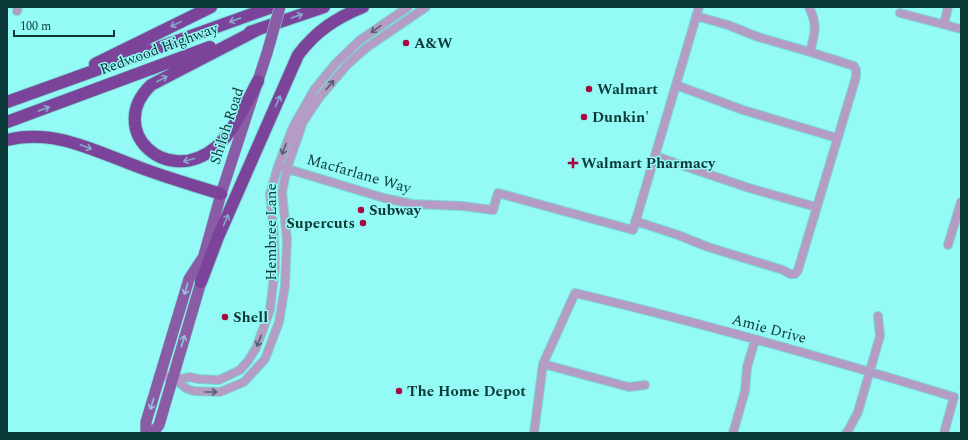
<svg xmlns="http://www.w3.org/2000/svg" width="968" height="440" viewBox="0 0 968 440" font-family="Spectral,serif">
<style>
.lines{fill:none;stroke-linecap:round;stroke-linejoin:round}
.minor-casing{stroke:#7bd7d3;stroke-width:10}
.major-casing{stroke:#7bd7d3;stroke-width:12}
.highway-casing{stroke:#7bd7d3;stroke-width:14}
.minor{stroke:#b49cc5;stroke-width:8}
.major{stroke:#8b5ca6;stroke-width:11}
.highway{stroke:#7b439a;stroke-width:12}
.major-bridge-casing{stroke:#7bd7d3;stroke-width:12;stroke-linecap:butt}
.major-bridge{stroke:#8b5ca6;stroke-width:11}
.oneway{stroke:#89a8cc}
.oneway2{stroke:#4e6170}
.oneway3{stroke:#91c3d9}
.poi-dot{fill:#a4083d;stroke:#94faf5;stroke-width:1.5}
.labels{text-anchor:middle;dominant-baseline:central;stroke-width:3;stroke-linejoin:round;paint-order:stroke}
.poi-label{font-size:15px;font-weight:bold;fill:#0a3937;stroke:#94faf5;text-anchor:start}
.street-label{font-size:15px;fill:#0a3937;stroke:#94faf5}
</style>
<rect width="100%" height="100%" fill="#94faf5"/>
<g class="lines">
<g class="minor-casing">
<path id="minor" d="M17,11L18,7
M900,13L961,29
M696,16L728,25L758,37L810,52
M944,24L948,7
M676,85L743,110L837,138
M655,156L749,188L816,207
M278,166L384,198L412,204L462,206L493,210L498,193L633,230L699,7
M635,221L678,235L708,247L783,270L790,274H795L798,270L856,77V70L854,66L810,52C815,32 818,26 809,7
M948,245L961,202
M543,364L629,387L645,385
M161,375L176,380L190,377L198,379L219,380L240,370L248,361L256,348L270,310L275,268L274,235L270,194L278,166L293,127L314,90L335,64L360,40L408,7
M176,380L187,389L194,391L220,392L244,382L265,359L279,322L285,286L287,240L282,192L287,168L303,122L319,98L347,65L366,48L426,7
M534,433L543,364L575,293C702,323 829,359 954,397L944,433
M733,433L745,391L747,367L755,340
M846,433L848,431L858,412L880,336L878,316"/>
</g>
<g class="major-casing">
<path id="major" d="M146,433V422L189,279L202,259
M153,433L159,425L201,282L204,255L221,194L267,53"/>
</g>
<g class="highway-casing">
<path id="highway" d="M257,30L151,85C105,129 166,189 216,147C233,133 247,101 258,81
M250,32L324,7
M95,64L211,7
M7,102L272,7
M7,122L210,47
M7,140C53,128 95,151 136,166C164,177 193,185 221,194
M201,282L218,237L298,55C316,31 336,18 363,7"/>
</g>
<use href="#minor" class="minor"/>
<use href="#major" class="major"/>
<use href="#highway" class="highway"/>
<g class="major-bridge-casing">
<path id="major-bridge" d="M267,53L280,7"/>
</g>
<use href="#major-bridge" class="major-bridge"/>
</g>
<defs><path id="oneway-shaft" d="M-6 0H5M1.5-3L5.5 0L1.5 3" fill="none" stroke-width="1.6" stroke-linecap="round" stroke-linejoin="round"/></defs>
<g class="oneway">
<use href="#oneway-shaft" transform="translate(297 16) rotate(-19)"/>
<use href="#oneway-shaft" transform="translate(235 20) rotate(160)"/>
<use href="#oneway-shaft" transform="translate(176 24) rotate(154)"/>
<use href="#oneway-shaft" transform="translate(162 79) rotate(-27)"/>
<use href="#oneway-shaft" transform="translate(278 101) rotate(-66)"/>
<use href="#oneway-shaft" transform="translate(44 109) rotate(-20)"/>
<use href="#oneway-shaft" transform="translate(86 147) rotate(21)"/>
<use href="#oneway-shaft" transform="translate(189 160) rotate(165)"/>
<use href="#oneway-shaft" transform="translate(226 220) rotate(-66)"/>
</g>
<g class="oneway2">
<use href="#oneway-shaft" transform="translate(376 29) rotate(145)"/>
<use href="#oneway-shaft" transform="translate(330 85) rotate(-50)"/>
<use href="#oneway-shaft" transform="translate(284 149) rotate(111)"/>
<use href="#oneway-shaft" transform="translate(259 341) rotate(111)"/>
<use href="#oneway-shaft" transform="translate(211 392)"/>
</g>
<g class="oneway3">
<use href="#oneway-shaft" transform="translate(186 289) rotate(107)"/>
<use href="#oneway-shaft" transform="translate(183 341) rotate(-73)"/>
<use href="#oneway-shaft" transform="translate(152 404) rotate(107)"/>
</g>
<g class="poi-dot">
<circle cx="406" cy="43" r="4"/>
<circle cx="589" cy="89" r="4"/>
<circle cx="584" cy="117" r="4"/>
<path d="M571 157h4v4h4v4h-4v4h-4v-4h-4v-4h4z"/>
<circle cx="361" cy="210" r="4"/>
<circle cx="363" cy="223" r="4"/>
<circle cx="225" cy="317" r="4"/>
<circle cx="399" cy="391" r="4"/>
</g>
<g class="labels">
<g class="poi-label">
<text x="414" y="43">A&amp;W</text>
<text x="597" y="89">Walmart</text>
<text x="592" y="117">Dunkin'</text>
<text x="581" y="163">Walmart Pharmacy</text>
<text x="369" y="210">Subway</text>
<text x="355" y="223" text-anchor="end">Supercuts</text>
<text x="233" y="317">Shell</text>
<text x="407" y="391">The Home Depot</text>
</g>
<g class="street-label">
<text transform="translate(159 49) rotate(-20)">Redwood Highway</text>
<text transform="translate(227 126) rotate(-72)">Shiloh Road</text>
<text transform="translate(359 174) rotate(16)">Macfarlane Way</text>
<text transform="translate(271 232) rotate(-90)">Hembree Lane</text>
<text transform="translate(769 329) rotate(15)">Amie Drive</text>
</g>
</g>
<rect width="968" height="440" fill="none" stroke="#0a3937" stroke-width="16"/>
<path d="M14 30v6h100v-6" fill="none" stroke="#0a3937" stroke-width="2"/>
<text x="20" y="30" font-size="12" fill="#0a3937" stroke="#94faf5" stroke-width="3" paint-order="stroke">100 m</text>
</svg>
